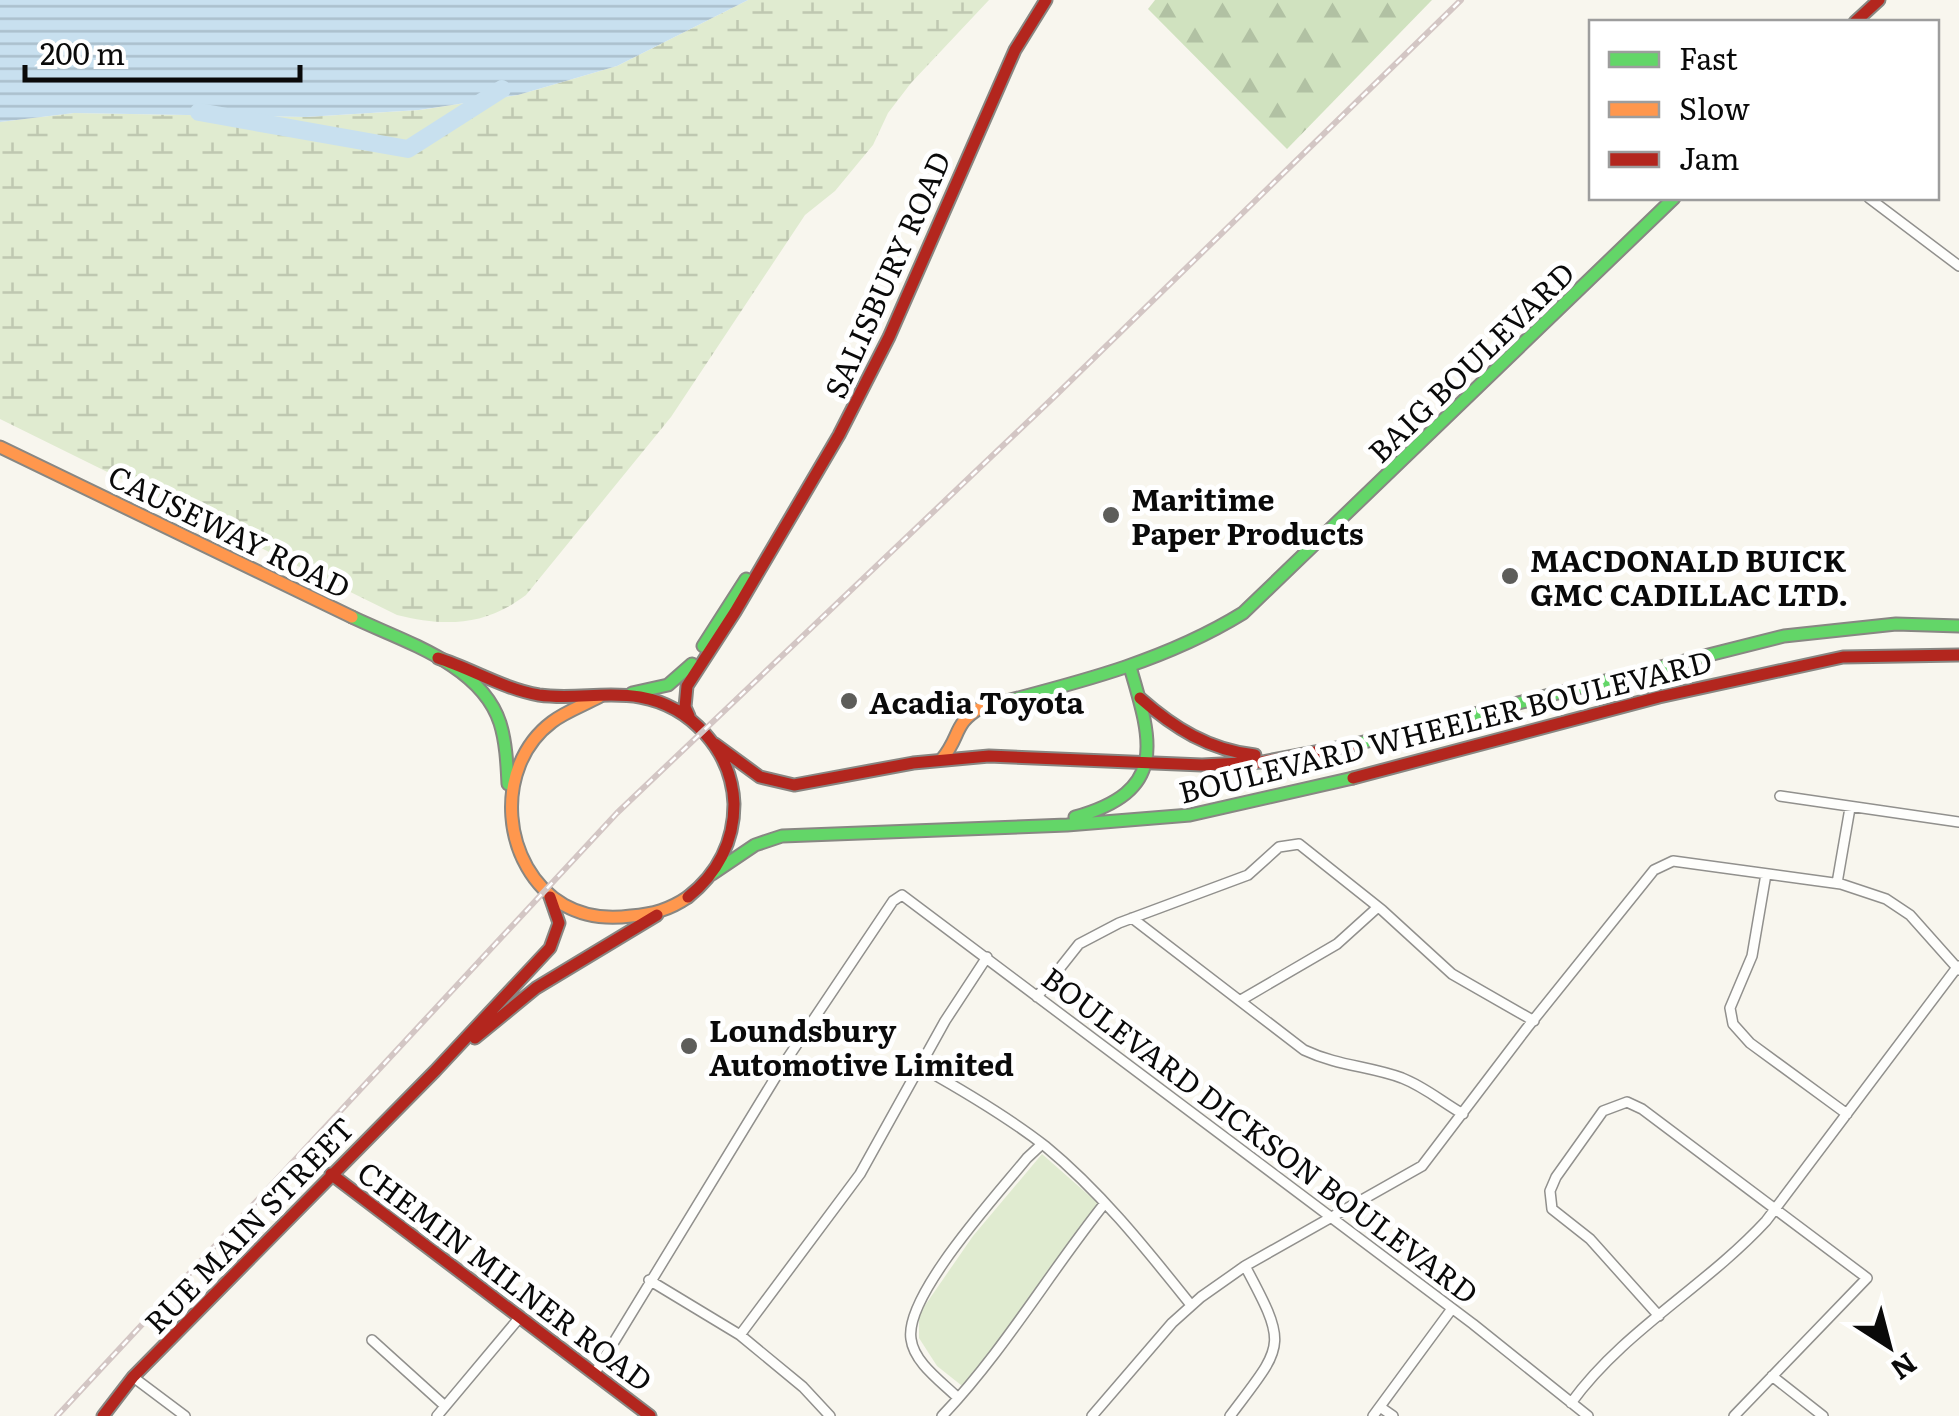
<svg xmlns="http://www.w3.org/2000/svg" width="1959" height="1416" viewBox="0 0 1959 1416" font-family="Literata,serif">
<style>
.forest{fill:url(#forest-firs)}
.wetland{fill:url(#wetland-marsh)}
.park{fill:#e0ebd0}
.water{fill:url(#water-rules)}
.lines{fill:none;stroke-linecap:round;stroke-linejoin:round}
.river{stroke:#c8e0ef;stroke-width:18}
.street-casing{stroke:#91908d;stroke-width:12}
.fast-casing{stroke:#888783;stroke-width:15}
.slow-casing{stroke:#888783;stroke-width:15}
.jam-casing{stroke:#888783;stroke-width:15}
.street{stroke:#fefefc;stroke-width:9}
.fast{stroke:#63d668;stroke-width:11}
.slow{stroke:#ff974d;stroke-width:11}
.jam{stroke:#b3261e;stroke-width:11}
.rail-casing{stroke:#d3c6c4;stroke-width:6}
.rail{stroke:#fff;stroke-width:2.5;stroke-dasharray:8;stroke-linecap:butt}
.poi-dot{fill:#5d5d5a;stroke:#fff;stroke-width:4}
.labels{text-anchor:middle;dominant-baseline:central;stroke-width:10;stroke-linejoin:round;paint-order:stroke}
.street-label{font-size:30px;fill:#0a0a0a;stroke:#fff}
.poi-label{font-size:30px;font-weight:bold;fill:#0a0a0a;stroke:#fff;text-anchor:start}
</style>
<defs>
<pattern id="forest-firs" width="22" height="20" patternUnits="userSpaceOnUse" patternTransform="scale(2.5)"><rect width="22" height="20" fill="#d0e2bf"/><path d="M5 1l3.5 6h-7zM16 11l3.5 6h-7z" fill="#b1c1a3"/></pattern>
<pattern id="wetland-marsh" width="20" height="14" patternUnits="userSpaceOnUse" patternTransform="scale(2.5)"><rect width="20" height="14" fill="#e0ebd0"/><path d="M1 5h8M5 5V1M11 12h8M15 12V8" fill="none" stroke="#bfc8b1"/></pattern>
<pattern id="water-rules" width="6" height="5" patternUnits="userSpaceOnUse" patternTransform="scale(2.5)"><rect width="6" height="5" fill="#c8e0ef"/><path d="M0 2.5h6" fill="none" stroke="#aabfcc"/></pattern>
</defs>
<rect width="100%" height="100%" fill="#f8f6ee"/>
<path class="forest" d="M1155,0H1432L1287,149L1148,9Z"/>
<path class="wetland" d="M748,0H989L911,83L888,113L873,145L835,191L805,215L671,417L526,595C485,626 445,627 397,615L0,419V122L74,113L306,117L420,110L518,95L617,66Z"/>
<path class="park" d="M1042,1154L1101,1206L966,1389L937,1366L919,1338V1314L973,1236Z"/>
<path class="water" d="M0,0H748L617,66L518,95L419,110L306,117L74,113L0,122Z"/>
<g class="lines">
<path class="river" d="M199,112L408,149L502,89"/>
<g class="street-casing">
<path id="street" d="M1869,198L1959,266
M1780,796L1959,822
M1766,874L1752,956L1730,1008L1733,1024L1750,1043L1847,1114
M1837,883L1850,808
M1132,918L1304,1050C1338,1066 1369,1066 1402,1078C1425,1087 1442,1102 1463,1114
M1037,997L1079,944L1119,923L1248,875L1279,847L1299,844L1382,910L1452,974L1534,1021
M1241,1000L1337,944L1378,907
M921,1067C962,1090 1008,1117 1045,1146C1101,1192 1146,1249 1191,1305
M649,1280L740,1335L803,1387L830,1416
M1659,1316L1590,1239L1552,1209L1550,1191L1556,1177L1603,1111L1627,1102L1642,1109L1867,1278L1734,1416
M740,1335L860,1174L945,1021L987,957
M372,1340L445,1406
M595,1373L783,1065L893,901L902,895L1473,1324L1588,1416
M1772,1376L1823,1416
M133,1377L185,1416
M958,1398C942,1382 914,1363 911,1339C904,1296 998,1194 1027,1158L1042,1144
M1571,1403C1623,1331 1705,1287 1766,1221L1958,966
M1380,1407L1393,1416
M437,1416L520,1317
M942,1416C1004,1351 1049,1273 1105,1203
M1092,1416L1172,1323L1201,1297L1245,1266L1422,1166L1527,1028L1654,870L1673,861L1841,884L1886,899L1910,915L1959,970
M1230,1416C1284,1344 1289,1348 1245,1266
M1373,1416L1451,1310"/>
</g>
<g class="fast-casing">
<path id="fast" d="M352,617C402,641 481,664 500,723C506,742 507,764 508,784
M703,646L746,579
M632,693L668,685L692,664
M980,708C1072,684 1162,663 1243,613L1674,198
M1352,745L1784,636L1896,624L1959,626
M1075,817C1167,791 1153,744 1130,667
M712,874L755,845L782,836L1067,825L1190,815L1353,778"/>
</g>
<g class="slow-casing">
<path id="slow" d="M0,447L352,617
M599,697C584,705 565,712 552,722C492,767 501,868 564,905C585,917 609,919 631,916C653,914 669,910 688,897
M942,759C961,736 953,724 980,708"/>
</g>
<g class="jam-casing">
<path id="jam" d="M1855,22L1879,0
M438,658C472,669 504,689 539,695C573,700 606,691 640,697C691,706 732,751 734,804C734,842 717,874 688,897
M1140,698C1174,728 1209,750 1255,755
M689,716L685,707L687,686L735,612L839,435L889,337L1015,50L1046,0
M715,744L760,777L794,785L913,763L989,756L1202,765L1262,762L1352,745
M1353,778L1659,697L1843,657L1959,655
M475,1038L536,988L657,915
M331,1174L650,1416
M103,1416L133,1377L435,1071L550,948L559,923L550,897"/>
</g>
<use href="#street" class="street"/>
<use href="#fast" class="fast"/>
<use href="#slow" class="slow"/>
<use href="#jam" class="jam"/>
<g class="rail-casing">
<path id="rail" d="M57,1416L617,813L1055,396L1461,0"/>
</g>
<use href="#rail" class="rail"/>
</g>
<g class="poi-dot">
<circle cx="1111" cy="515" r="10"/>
<circle cx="1510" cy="576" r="10"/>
<circle cx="849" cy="701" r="10"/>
<circle cx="689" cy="1046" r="10"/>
</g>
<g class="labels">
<g class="street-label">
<text transform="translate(886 274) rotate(-66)">SALISBURY ROAD</text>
<text transform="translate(1470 361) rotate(-44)">BAIG BOULEVARD</text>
<text transform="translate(230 530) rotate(26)">CAUSEWAY ROAD</text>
<text transform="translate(1445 725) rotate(-14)">BOULEVARD WHEELER BOULEVARD</text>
<text transform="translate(1261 1134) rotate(37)">BOULEVARD DICKSON BOULEVARD</text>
<text transform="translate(248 1224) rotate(-46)">RUE MAIN STREET</text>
<text transform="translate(506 1275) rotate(37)">CHEMIN MILNER ROAD</text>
</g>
<g class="poi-label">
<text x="1131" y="498">Maritime<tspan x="1131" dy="34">Paper Products</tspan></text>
<text x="1530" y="559">MACDONALD BUICK<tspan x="1530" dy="34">GMC CADILLAC LTD.</tspan></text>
<text x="869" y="701">Acadia Toyota</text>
<text x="709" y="1029">Loundsbury<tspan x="709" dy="34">Automotive Limited</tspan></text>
</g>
</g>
<rect x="1589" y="20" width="350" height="180" fill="#ffffff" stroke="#9d9d9d" stroke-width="2.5"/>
<rect x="1609" y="52" width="50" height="15" fill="#63d668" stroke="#9d9d9d" stroke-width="2.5"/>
<text x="1679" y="70" font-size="30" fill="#0a0a0a">Fast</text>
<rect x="1609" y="102" width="50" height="15" fill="#ff974d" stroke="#9d9d9d" stroke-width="2.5"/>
<text x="1679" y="120" font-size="30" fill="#0a0a0a">Slow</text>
<rect x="1609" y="152" width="50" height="15" fill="#b3261e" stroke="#9d9d9d" stroke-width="2.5"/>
<text x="1679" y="170" font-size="30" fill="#0a0a0a">Jam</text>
<g transform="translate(1889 1346) rotate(144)" stroke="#ffffff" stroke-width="8" paint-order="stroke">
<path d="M0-8L18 38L0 25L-18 38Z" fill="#0a0a0a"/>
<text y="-15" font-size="28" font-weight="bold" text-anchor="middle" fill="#0a0a0a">N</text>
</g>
<path d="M25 65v15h275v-15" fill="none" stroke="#0a0a0a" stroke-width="5"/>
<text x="40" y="65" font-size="30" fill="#0a0a0a" stroke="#ffffff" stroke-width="8" paint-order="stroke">200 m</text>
</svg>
